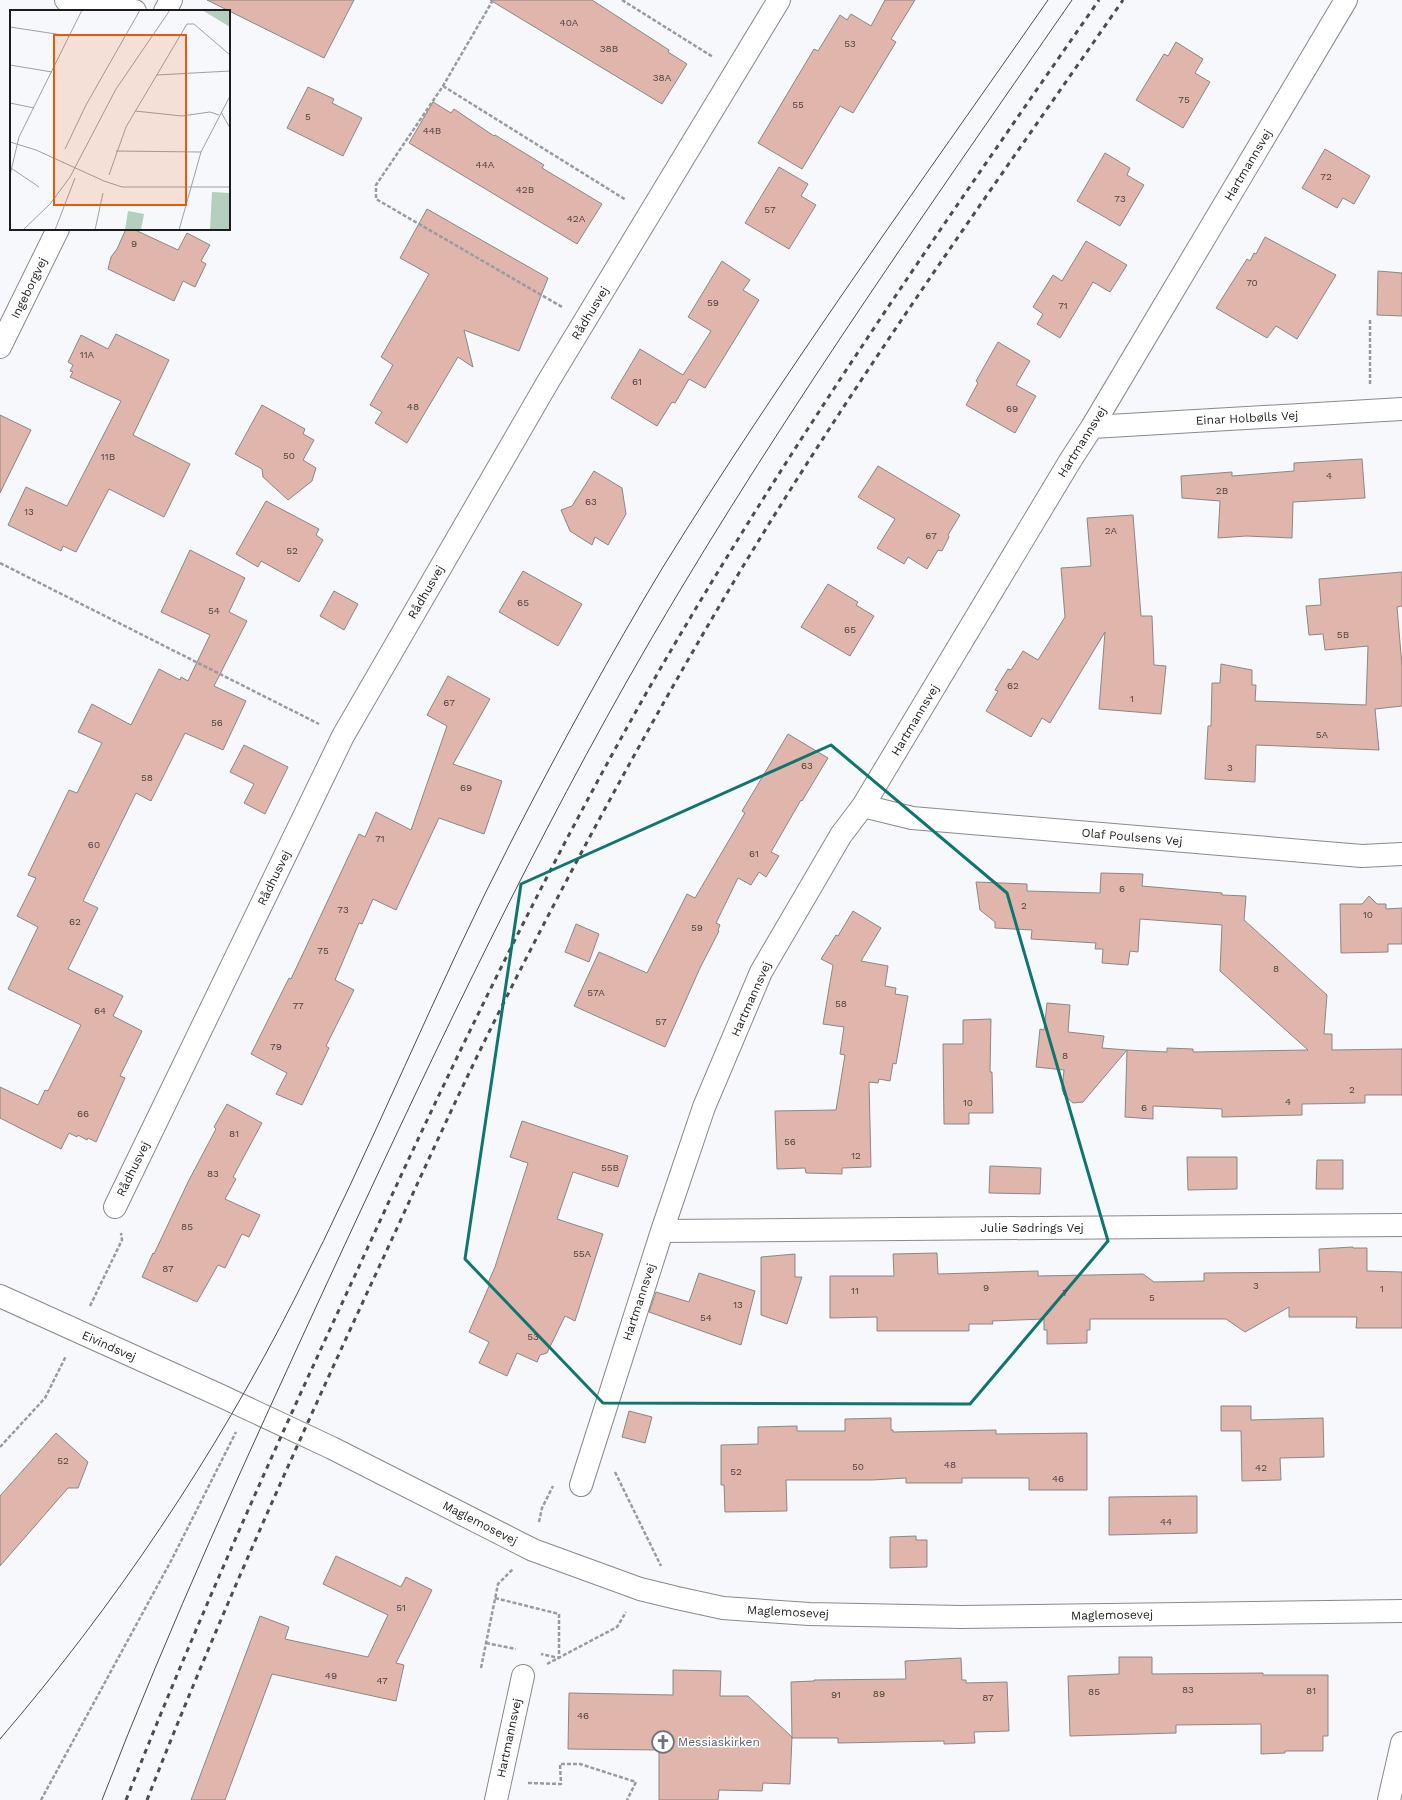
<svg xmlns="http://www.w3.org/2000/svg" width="1402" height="1800" viewBox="0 0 1402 1800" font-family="'Work Sans',sans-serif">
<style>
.building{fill:#e0b5ab;stroke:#8b8786}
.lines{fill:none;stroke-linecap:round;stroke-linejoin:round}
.street-casing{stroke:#89898c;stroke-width:24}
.secondary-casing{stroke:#89898c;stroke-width:24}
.path{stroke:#9a9b9d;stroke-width:2.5;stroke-dasharray:4 2;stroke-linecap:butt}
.street{stroke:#fff;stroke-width:22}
.secondary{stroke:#fff;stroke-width:22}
.tram{stroke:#4d4d4f;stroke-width:1}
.rail{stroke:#4d4d4f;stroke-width:3;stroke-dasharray:5 5;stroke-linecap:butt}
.marked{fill:none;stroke:#0f766e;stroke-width:3;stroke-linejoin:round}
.labels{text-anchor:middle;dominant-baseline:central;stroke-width:3;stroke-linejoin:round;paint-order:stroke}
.number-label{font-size:10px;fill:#4d4240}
.street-label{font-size:12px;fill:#1c1c1d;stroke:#fff}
.worship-label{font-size:12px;fill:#5b616d;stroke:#fff;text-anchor:start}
.inset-road{fill:none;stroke:#9fa0a3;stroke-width:1}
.view{fill:#e8590c;fill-opacity:0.15;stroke:#e8590c;stroke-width:2}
.inset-edge{fill:none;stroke:#1c1c1d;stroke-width:2}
</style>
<rect width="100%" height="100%" fill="#f7f8fc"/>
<path class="building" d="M207,0H354L324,58Z
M490,0H592L669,50L668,52L687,64L662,104Z
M885,0H915L891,39L896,42L853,113L840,106L802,169L758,143L814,49L818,51L840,15L847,20L851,14L871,26Z
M1176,42L1203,59L1195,73L1210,82L1183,128L1136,100L1164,54L1168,56Z
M308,87L334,99L332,103L362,118L343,156L287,128Z
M433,102L451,113L454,109L494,136L495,135L544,165L542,168L602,204L577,244L409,143Z
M1325,149L1370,176L1354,204L1343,198L1337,208L1302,188Z
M1105,153L1130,168L1127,175L1144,185L1120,226L1077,201Z
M779,167L808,184L801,196L816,205L789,249L745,223Z
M427,209L548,278L519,351L464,330L473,367L458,357L407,443L375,423L382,412L370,405L393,365L381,357L429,274L400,258Z
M126,229H133L178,250L187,233L210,245L201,261L206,264L195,287L183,281L174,301L108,269L111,257L117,249Z
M1265,237L1336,275L1297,339L1276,326L1267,338L1216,308L1247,259L1250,261L1254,253L1256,254Z
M1086,241L1127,265L1110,292L1093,282L1060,338L1037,324L1043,314L1033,307L1053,275L1062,281Z
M722,261L750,280L743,290L759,300L705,388L689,379L675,403L672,402L657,426L611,398L640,349L683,375L711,331L688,317Z
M1378,271L1402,273V316L1377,315Z
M116,334L169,360L133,435L190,464L164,517L109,489L76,552L63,546L61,551L8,525L26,487L67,506L121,401L70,377L73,372L70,371L73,365L68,362L81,335L108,349Z
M998,342L1030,361L1016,385L1036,396L1015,433L966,405L978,383L976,381Z
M262,405L305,429L303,434L314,440L303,460L316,468L312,481L288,500L263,477L262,469L235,454Z
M0,415L31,430L0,493Z
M1362,459L1365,498L1293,502L1292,538L1246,536L1218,538L1220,501L1182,498L1181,476L1232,472V476L1294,471V463Z
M878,466L960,515L948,535L949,537L942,551L938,550L927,569L908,557L904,564L877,548L895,519L858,497Z
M594,471L622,488L626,514L608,545L595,537L592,545L570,531L561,510L572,506Z
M266,501L319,529L316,535L323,540L299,582L261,561L258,567L236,554Z
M1133,515L1141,616H1152L1154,665L1166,666L1161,714L1099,709L1105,632L1050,723L1042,718L1031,737L986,711L998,691L995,690L1008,669L1011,670L1023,651L1038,660L1065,617L1061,568L1091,566L1087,518Z
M190,550L245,578L229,612L247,621L214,686L246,701L223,750L185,733L151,801L136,793L83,901L98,908L68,969L123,996L113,1016L142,1031L120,1076L125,1078L96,1142L88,1138L87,1140L78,1135L77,1137L69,1133L61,1149L0,1118V1087L38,1105L45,1090L48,1091L81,1025L8,989L38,927L17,916L36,878L28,875L69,790L77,793L102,743L78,732L92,704L131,725L159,669L180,680L181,677L188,681L210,635L161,612Z
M523,571L582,604L558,646L499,612Z
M1402,572V606L1397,607L1402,666V706L1375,709L1379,750L1256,745L1255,782L1205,779L1208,726H1211L1212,683H1220L1221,664L1252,670V685H1256L1255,701L1366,705L1368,646L1325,650L1323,634L1309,635L1306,606L1321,605L1319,579Z
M828,584L858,602L856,605L874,616L850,656L801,627Z
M334,591L358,604L344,630L320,616Z
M448,676L490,699L453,764L502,781L484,834L439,818L396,910L373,899L362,924L359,923L335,980L354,990L326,1046L329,1048L302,1105L276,1094L287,1073L251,1054L289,978L291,979L359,834L365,837L376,812L411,830L447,726L427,715Z
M788,734L828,758L802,801L801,800L771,852L779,856L766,877L759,872L751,885L738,878L716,923L720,925L718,930L719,931L700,968L665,1047L574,1006L599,952L647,973L687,894L695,898L745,813L742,811Z
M244,745L288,767L265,814L244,803L254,784L230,772Z
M1101,873L1143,874L1142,886L1222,893V895L1246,896L1244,920L1327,995L1324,1034H1332V1050L1402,1049V1095H1365V1103L1302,1104V1115L1222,1117V1109L1153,1106V1119L1125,1117L1127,1050L1167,1052V1048L1193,1049V1052L1308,1050L1220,971L1222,925L1140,919L1138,952L1130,951L1128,965L1102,963L1103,949H1095L1096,943L1031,939L1032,930L995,928V922L980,910L976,882L1027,884V891L1100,893Z
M1369,896L1377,904H1386V909L1402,908V944H1388V952L1341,953L1340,904H1362Z
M853,911L881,928L861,961L888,966L885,986L896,988L895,994L908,996L896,1064L893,1063L890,1081L879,1079L878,1083L869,1082L871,1167L842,1168V1174L806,1173L805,1168L777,1169L775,1111L836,1110L845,1055L840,1054L844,1027L823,1024L833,965L821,959L836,935L838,936Z
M576,924L599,934L589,962L565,952Z
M1047,1003L1070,1005L1068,1032L1104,1036L1102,1048L1127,1050L1083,1102L1073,1103L1064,1095L1062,1089L1064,1070L1036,1067L1040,1029L1044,1030Z
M991,1019L990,1072H992L993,1113H969V1124H944L943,1044H963V1020Z
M227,1104L262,1123L233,1177L236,1179L225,1199L260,1215L249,1237L242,1234L225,1268L218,1265L197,1302L142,1277L153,1253L154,1254L189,1180L216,1129L214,1127Z
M522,1121L628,1156L618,1187L573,1172L557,1219L603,1234L575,1321L565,1316L547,1353L540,1355L537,1362L517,1353L507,1376L479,1363L489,1342L469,1332L490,1284L488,1283L495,1267L528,1163L510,1157Z
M1187,1157H1237V1189L1188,1190Z
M1317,1160H1343V1189H1316Z
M990,1166L1041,1168L1040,1194L989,1193Z
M1353,1247V1248H1367V1271L1402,1272V1328H1356L1357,1317H1289V1307L1245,1332L1226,1319H1090V1330H1087V1343L1047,1344V1330H1044V1319L992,1321L993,1324H969V1331H877V1317L830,1318V1276H894L893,1254L937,1253L938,1274L1038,1271V1276L1143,1274L1154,1282L1204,1281V1273L1320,1272L1319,1249Z
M795,1254V1277H802L787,1324L761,1315V1257Z
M699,1273L755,1291L741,1345L649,1312L656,1292L689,1302Z
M1221,1406H1251V1420L1323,1418L1324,1457L1280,1458L1281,1480L1242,1481L1241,1431H1221Z
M629,1411L652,1417L645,1443L622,1437Z
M891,1418V1430H893V1432L996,1430V1434L1087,1433V1490H1029V1478H962V1483H906V1478L872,1480H786L787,1511L725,1512L724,1485H721V1445L758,1444V1427L797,1426V1431H845V1419Z
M56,1433L88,1462L78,1488H68L0,1566V1496Z
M1197,1496V1533L1109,1535V1497Z
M916,1536V1540H927V1567L890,1568V1537Z
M336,1556L401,1587L406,1577L432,1590L396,1663L404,1665L396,1701L272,1674L225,1800H191L260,1616L289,1627L285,1639L368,1657L388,1615L323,1584Z
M1119,1657H1152V1674L1263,1673V1675H1328V1736H1323V1751H1285V1753L1261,1754V1724L1176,1725V1733L1070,1736L1068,1676L1119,1674Z
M961,1658L962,1680H966V1683L1007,1682L1009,1731L974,1732L975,1743L944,1744V1741L838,1743V1738H792L791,1682L814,1681V1680L906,1679L905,1661Z
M673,1670L721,1671L720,1696H748L792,1737L790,1784L763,1783L762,1791L719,1790L718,1800H659V1750L568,1749L569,1693L673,1695Z"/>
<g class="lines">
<g class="street-casing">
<path id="street" d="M66,0L135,11
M165,11L171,0
M0,347L58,229
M1092,427L1402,409
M863,806L912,818L1362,856L1402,854
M115,1207L343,736L549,380L779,0
M662,1231L1402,1225
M581,1485L662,1231L704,1107L761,972L841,835L863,806L1070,461L1092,427L1346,0
M496,1800L523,1676"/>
</g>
<g class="secondary-casing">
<path id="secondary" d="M0,1296L219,1395L332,1448L533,1550L640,1589L677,1598L723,1608L809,1614L961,1617L1402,1611
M1389,1800L1402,1743"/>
</g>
<path class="path" d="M493,0L443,86L376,185V199L562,307
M622,0L713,57
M443,86L626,200
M1370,384V319
M0,563L319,724
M90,1306L122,1240L121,1233
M0,1447L45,1398L66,1356
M615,1472L661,1566
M539,1522L542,1508L553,1486
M495,1598L559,1614V1658L541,1654
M486,1643L516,1649
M547,1664L617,1627L626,1612
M481,1668L498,1584L513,1569
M528,1783L561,1784L560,1764H580L636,1782L627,1800
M41,1800L172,1559L236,1432"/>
<use href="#street" class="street"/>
<use href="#secondary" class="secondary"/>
<path class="tram" d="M0,1739C115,1605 215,1456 295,1298C373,1146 436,987 514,836C561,745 610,655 663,567C783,373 917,188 1048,0
M102,1800C170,1624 249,1452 328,1281C422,1078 517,876 627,681C761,445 918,223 1072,0"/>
<path class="rail" d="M126,1800C197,1621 276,1445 357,1271C447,1074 541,879 648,690C785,451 942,226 1099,0
M147,1800C216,1624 294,1451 373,1280C414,1192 453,1104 496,1018C565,880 639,743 717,610C841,399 984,200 1123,0"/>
</g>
<path class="marked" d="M831,745L1007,893L1108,1241L970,1404L603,1403L465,1259L521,884Z"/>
<defs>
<g id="church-ring" transform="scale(1.15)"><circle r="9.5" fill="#fff" stroke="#6b7280" stroke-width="1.5"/><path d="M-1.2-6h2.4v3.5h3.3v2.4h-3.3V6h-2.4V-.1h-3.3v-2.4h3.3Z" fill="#6b7280"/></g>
</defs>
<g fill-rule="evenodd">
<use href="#church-ring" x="663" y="1742"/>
</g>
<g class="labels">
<g class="number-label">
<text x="569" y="22">40A</text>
<text x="850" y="43">53</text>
<text x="609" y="48">38B</text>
<text x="662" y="77">38A</text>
<text x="1184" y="99">75</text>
<text x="798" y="104">55</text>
<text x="308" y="116">5</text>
<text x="432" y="130">44B</text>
<text x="485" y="164">44A</text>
<text x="1326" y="176">72</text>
<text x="525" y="189">42B</text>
<text x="1120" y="198">73</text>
<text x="770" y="209">57</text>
<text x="576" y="218">42A</text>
<text x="134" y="243">9</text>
<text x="1252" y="282">70</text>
<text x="713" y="302">59</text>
<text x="1063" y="305">71</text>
<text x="87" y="354">11A</text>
<text x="637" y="381">61</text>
<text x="413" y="406">48</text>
<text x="1012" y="408">69</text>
<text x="289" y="455">50</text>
<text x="108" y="456">11B</text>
<text x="1329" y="475">4</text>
<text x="1222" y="490">2B</text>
<text x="591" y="501">63</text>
<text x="29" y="511">13</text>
<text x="1111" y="530">2A</text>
<text x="931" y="535">67</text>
<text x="292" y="550">52</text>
<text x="523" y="602">65</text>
<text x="214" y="610">54</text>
<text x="850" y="629">65</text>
<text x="1343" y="634">5B</text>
<text x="1013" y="685">62</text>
<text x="1132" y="698">1</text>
<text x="449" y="702">67</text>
<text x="217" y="722">56</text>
<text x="1322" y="734">5A</text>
<text x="807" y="765">63</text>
<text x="1230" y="767">3</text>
<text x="147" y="777">58</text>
<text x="466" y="787">69</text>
<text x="380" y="838">71</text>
<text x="94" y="844">60</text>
<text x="754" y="853">61</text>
<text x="1122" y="888">6</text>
<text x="1024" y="905">2</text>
<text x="343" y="909">73</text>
<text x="1368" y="914">10</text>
<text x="75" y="921">62</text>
<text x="697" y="927">59</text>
<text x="323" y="950">75</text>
<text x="1276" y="968">8</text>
<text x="596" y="992">57A</text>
<text x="841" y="1003">58</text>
<text x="298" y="1005">77</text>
<text x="100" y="1010">64</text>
<text x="661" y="1021">57</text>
<text x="276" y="1046">79</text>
<text x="1065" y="1055">8</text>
<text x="1352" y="1089">2</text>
<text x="1288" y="1101">4</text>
<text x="968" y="1102">10</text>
<text x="1144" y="1107">6</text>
<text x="83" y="1113">66</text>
<text x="234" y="1133">81</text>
<text x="790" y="1141">56</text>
<text x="856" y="1155">12</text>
<text x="610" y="1167">55B</text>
<text x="213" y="1173">83</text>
<text x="187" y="1226">85</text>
<text x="582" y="1253">55A</text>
<text x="168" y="1268">87</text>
<text x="1256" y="1285">3</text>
<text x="986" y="1287">9</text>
<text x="1382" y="1288">1</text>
<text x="855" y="1290">11</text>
<text x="1065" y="1292">7</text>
<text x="1152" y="1297">5</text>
<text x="738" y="1304">13</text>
<text x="706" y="1317">54</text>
<text x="533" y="1336">53</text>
<text x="63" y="1460">52</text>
<text x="950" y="1464">48</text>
<text x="858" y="1466">50</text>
<text x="1261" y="1467">42</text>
<text x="736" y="1471">52</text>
<text x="1058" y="1478">46</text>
<text x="1166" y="1521">44</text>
<text x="401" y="1607">51</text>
<text x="331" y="1675">49</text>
<text x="382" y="1680">47</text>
<text x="1188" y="1689">83</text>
<text x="1311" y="1690">81</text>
<text x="1094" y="1691">85</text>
<text x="879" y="1693">89</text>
<text x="836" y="1694">91</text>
<text x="988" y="1697">87</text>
<text x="583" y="1715">46</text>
</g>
<g class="street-label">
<text transform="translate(1248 165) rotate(-59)">Hartmannsvej</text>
<text transform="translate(29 288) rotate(-64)">Ingeborgvej</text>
<text transform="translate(590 313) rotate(-59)">Rådhusvej</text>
<text transform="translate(1247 418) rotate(-3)">Einar Holbølls Vej</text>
<text transform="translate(1082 442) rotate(-58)">Hartmannsvej</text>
<text transform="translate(426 592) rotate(-60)">Rådhusvej</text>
<text transform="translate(915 720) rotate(-59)">Hartmannsvej</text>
<text transform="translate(1132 837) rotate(5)">Olaf Poulsens Vej</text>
<text transform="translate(274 878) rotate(-64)">Rådhusvej</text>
<text transform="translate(751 999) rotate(-66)">Hartmannsvej</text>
<text transform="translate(133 1169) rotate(-64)">Rådhusvej</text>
<text x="1032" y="1228">Julie Sødrings Vej</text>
<text transform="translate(639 1302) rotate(-72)">Hartmannsvej</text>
<text transform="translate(109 1346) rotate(24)">Eivindsvej</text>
<text transform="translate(480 1523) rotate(27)">Maglemosevej</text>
<text transform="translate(788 1612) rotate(3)">Maglemosevej</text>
<text transform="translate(1112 1615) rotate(-1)">Maglemosevej</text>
<text transform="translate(509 1738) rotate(-78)">Hartmannsvej</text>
</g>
<g class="worship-label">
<text x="678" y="1742">Messiaskirken</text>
</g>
</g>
<g transform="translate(10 10)">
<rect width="220" height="220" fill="#f7f8fc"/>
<path d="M192,0H220V17ZM202,182L220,183V220H200ZM118,201L134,204L131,220H115Z" fill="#b4cfbe"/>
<path class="inset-road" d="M0,17L59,26M0,55L42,62M147,65L220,61M0,93L24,98M125,101L172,106L200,102L209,105M211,102L220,118M0,132L26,140L94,171L112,177H220M55,139L76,95L130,0M106,141L191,142M1,158L29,177M0,165L9,127L72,0M99,165L116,117L177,14H184L220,45M13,220L40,194L60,167L106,79L160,0M45,220L65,168M85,220L93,183M169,220L191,142L220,86"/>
<path class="view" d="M44,25H176V195H44Z"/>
<rect width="220" height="220" class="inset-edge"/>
</g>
</svg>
